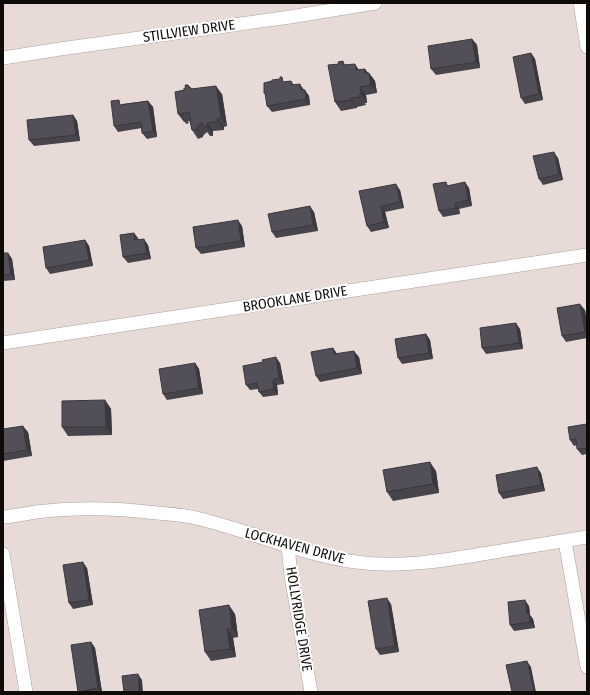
<svg xmlns="http://www.w3.org/2000/svg" width="590" height="695" viewBox="0 0 590 695" font-family="'Fira Sans Condensed',sans-serif">
<style>
.lines{fill:none;stroke-linecap:round;stroke-linejoin:round}
.minor-casing{stroke:#aca09c;stroke-width:14}
.minor{stroke:#fff;stroke-width:13}
.wall{fill:#47444c}
.shaded-wall{fill:#3a373e}
.building{fill:#534f58;stroke:#3a373e}
.labels{text-anchor:middle;dominant-baseline:central;stroke-width:4;stroke-linejoin:round;paint-order:stroke}
.street-label{font-size:14px;fill:#0f0b09;stroke:#fff}
</style>
<rect width="100%" height="100%" fill="#e8dbd7"/>
<g class="lines">
<g class="minor-casing">
<path id="minor" d="M580,3L587,47
M3,58L60,49L290,17L375,3
M3,343L587,255
M3,517C14,516 25,514 36,512C76,507 117,508 157,513C173,514 191,516 208,521C257,534 305,555 356,562C398,568 441,561 482,554C517,548 552,543 587,537
M565,541L587,667
M288,546L291,576L311,692
M3,554L26,692"/>
</g>
<use href="#minor" class="minor"/>
</g>
<path class="wall" d="M472,39L477,45L480,68L436,75L431,69Z
M531,53L535,59L543,100L525,104L521,98Z
M343,61L345,65L359,70L365,69L368,73H369L375,81L377,93L366,95L367,103H365L366,105L357,107V108L341,111L335,102L339,64Z
M291,81L294,85L304,90L309,96L310,105L272,112L267,106L266,95L264,93L286,82Z
M188,85L192,89L222,94L227,126L224,127V130L213,131V136H210L207,132L203,136V137L198,139L192,130L190,121H188L189,123L186,124L185,122H184L178,114L184,90Z
M148,101L153,107L157,137L147,139L142,133V128L118,132L114,126L122,104Z
M73,115L77,121L80,141L34,146L29,140Z
M558,158L563,180L543,185L539,179Z
M446,182L448,186L469,188L472,206L459,209L460,214L443,217L439,211Z
M400,190L404,208L385,212L389,228L371,232L367,226L359,191Z
M314,212L318,231L276,238L272,232Z
M242,226L245,247L201,254L196,248Z
M134,233L138,240L148,245L151,259L128,263L123,257Z
M85,240L89,246L93,266L50,274L46,268Z
M3,253H8L12,259L15,280L3,281Z
M585,310L587,323V338L566,342L562,336Z
M520,329L523,349L486,354L482,348Z
M426,334L430,340L433,359L402,364L398,358Z
M333,348L337,354L359,357L362,374L320,382L316,376Z
M195,363L199,369L203,394L167,400L163,394Z
M280,363L284,384L277,385L278,395L263,397L259,392L258,389L250,390L246,385Z
M105,400L111,409L112,435L68,436L62,427Z
M587,424V454L582,455L577,449V445L574,446L570,440Z
M3,429L28,432L32,456L3,461Z
M436,471L439,493L393,501L387,492Z
M541,473L545,491L503,499L499,493Z
M87,568L93,605L73,609L69,603Z
M391,604L399,652L380,655L376,649Z
M529,606L530,615L533,619L535,628L514,631L510,625Z
M235,614L238,637L233,638L236,657L211,661L205,652Z
M91,642L95,648L102,692H78Z"/>
<path class="shaded-wall" d="M472,39L477,45L480,68L476,62Z
M531,53L535,59L543,100L539,94Z
M355,64L361,73L356,70Z
M365,69L370,76L369,73L375,81L377,93L371,85L365,73Z
M300,84L304,90L305,96L301,90Z
M216,86L222,94L227,126L221,118Z
M360,87L366,95L367,103L361,94Z
M305,90L309,96L310,105L306,99Z
M351,98L357,107V108L351,100Z
M148,101L153,107L157,137L153,131Z
M73,115L77,121L80,141L76,135Z
M217,118L224,127V130L218,121Z
M207,123L213,131V136L207,127Z
M197,127L203,136V137L197,129Z
M554,152L558,158L563,180L559,174Z
M465,182L469,188L472,206L468,200Z
M396,184L400,190L404,208L400,202Z
M455,203L459,209L460,214L456,208Z
M310,206L314,212L318,231L313,225Z
M381,206L385,212L389,228L384,222Z
M238,220L242,226L245,247L241,241Z
M134,233L138,238L140,246L135,240Z
M144,239L148,245L151,259L147,253Z
M85,240L89,246L93,266L89,260Z
M8,253L12,259L15,280L11,274Z
M580,304L585,310L587,323V334L585,332Z
M516,323L520,329L523,349L519,343Z
M426,334L430,340L433,359L429,353Z
M333,348L337,354H334Z
M354,351L359,357L362,374L357,368Z
M276,357L280,363L284,384L279,378Z
M195,363L199,369L203,394L199,388Z
M273,380L277,385L278,395L274,389Z
M105,400L111,409L112,435L106,427Z
M23,426L28,432L32,456L27,450Z
M430,462L436,471L439,493L433,484Z
M537,467L541,473L545,491L541,485Z
M83,562L87,568L93,605L89,600Z
M387,598L391,604L399,652L395,646Z
M525,600L529,606L530,615L533,619L535,628L530,622L527,614Z
M229,605L235,614L238,637L232,628Z
M227,629L233,638L236,657L230,649Z
M91,642L95,648L102,692H101L98,688Z
M527,661L531,667L536,692H534Z
M138,674L142,680L143,692H139Z"/>
<path class="building" d="M472,39L476,62L431,69L428,46Z
M531,53L539,94L521,98L513,57Z
M343,61V65L355,64L356,70L365,69V73H369L371,85L360,87L361,94L359,95L360,97L351,98V100L335,102L328,65L339,64L338,62Z
M280,77H282L283,82L291,81L292,85L300,84L301,90H305L306,99L267,106L265,93H264V83L272,81V80L280,79Z
M185,85H188L189,87H190L191,89L216,86L221,118H217L218,121L207,123V127H204L203,123H201L197,127V129L192,130L190,121H191L189,112L182,113L183,115H180V113L178,114L175,92L184,90V88H186Z
M119,100L120,105L148,101L153,131L142,133L141,122L114,126L111,101Z
M73,115L76,135L29,140L27,120Z
M554,152L559,174L539,179L533,156Z
M446,182L447,186L465,182L468,200L455,203L456,208L439,211L433,184Z
M396,184L400,202L381,206L384,222L367,226L359,191Z
M310,206L313,225L272,232L268,214Z
M238,220L241,241L196,248L193,227Z
M134,233L135,240L144,239L147,253L123,257L120,235Z
M85,240L89,260L46,268L43,247Z
M3,253H8L11,274L3,275Z
M580,304L585,332L562,336L557,308Z
M516,323L519,343L482,348L480,328Z
M426,334L429,353L398,358L395,339Z
M333,348L334,354L354,351L357,368L316,376L311,352Z
M276,357L279,378L273,380L274,389L259,392L257,383L246,385L243,366L263,362L262,360Z
M195,363L199,388L163,394L159,369Z
M105,400L106,427H62V401Z
M587,424V448L577,449L576,439L570,440L568,427Z
M23,426L27,450L3,454V429Z
M430,462L433,484L387,492L383,470Z
M537,467L541,485L499,493L496,475Z
M83,562L89,600L69,603L63,565Z
M387,598L395,646L376,649L368,601Z
M525,600L527,614H529L530,622L510,625L508,602Z
M229,605L232,628L227,629L230,649L205,652L199,610Z
M91,642L98,688L78,692L71,645Z
M527,661L534,692H512L506,665Z
M138,674L139,692H124L122,676Z"/>
<g class="labels">
<g class="street-label">
<text transform="translate(189 31) rotate(-8)">STILLVIEW DRIVE</text>
<text transform="translate(295 299) rotate(-9)">BROOKLANE DRIVE</text>
<text transform="translate(295 546) rotate(15)">LOCKHAVEN DRIVE</text>
<text transform="translate(299 619) rotate(81)">HOLLYRIDGE DRIVE</text>
</g>
</g>
<rect width="590" height="695" fill="none" stroke="#0f0b09" stroke-width="8"/>
</svg>
